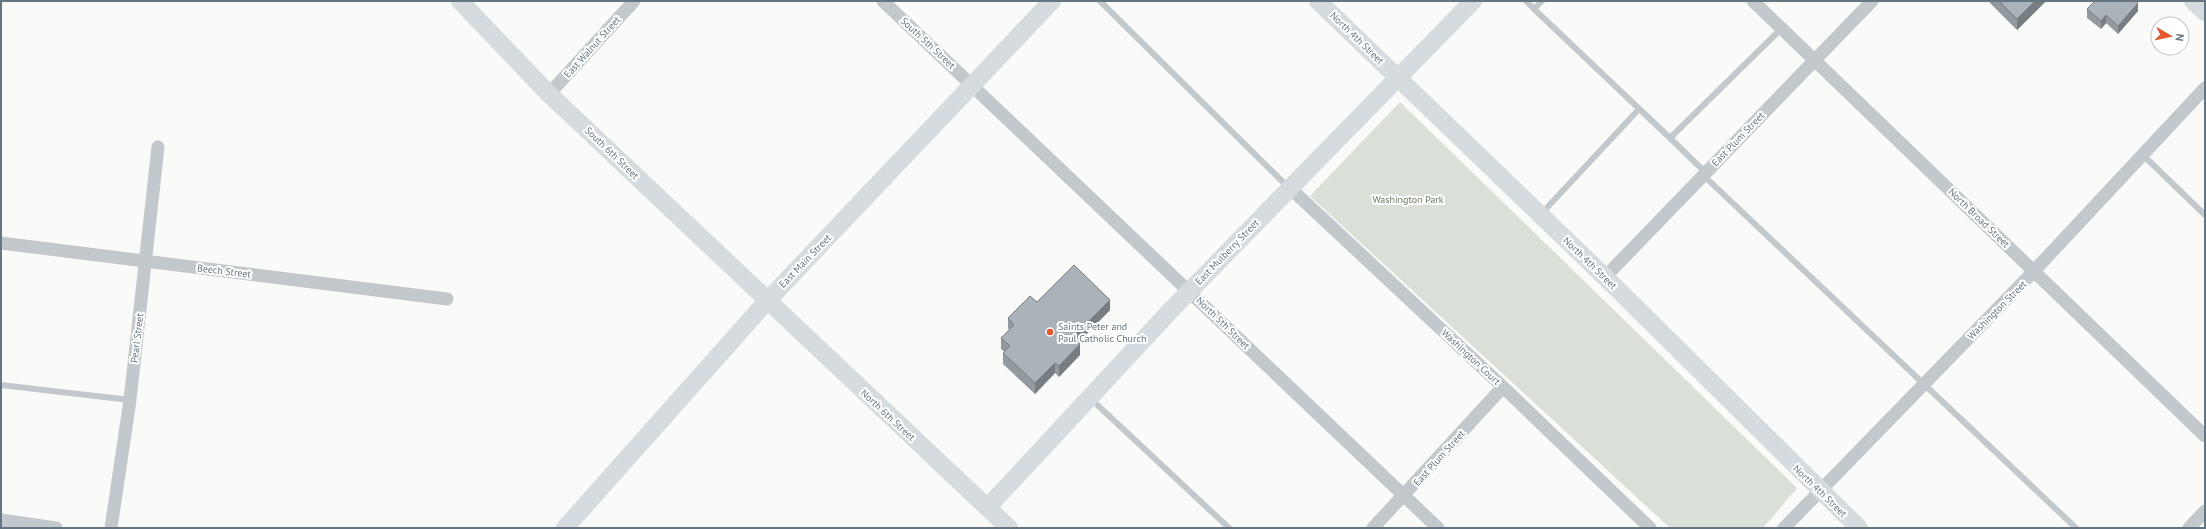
<svg xmlns="http://www.w3.org/2000/svg" width="2206" height="529" viewBox="0 0 2206 529" font-family="'PT Sans',sans-serif">
<style>
.green{fill:#dadfd7}
.lines{fill:none;stroke-linecap:round;stroke-linejoin:round}
.lane{stroke:#c3c8cc;stroke-width:6}
.street{stroke:#c3c8cc;stroke-width:13}
.secondary{stroke:#d6dbdf;stroke-width:18}
.wall{fill:#929a9f}
.shaded-wall{fill:#777d82}
.building{fill:#aab3b9;stroke:#777d82}
.poi-dot{fill:#e4572e;stroke:#fff;stroke-width:1.5}
.labels{text-anchor:middle;dominant-baseline:central;stroke-width:4;stroke-linejoin:round;paint-order:stroke}
.street-label{font-size:10px;fill:#657683;stroke:#fff}
.park-label{font-size:10px;fill:#687a64;stroke:#fff}
.poi-label{font-size:10px;fill:#657683;stroke:#fff;text-anchor:start}
</style>
<rect width="100%" height="100%" fill="#fafaf8"/>
<path class="green" d="M1400,102L1797,488L1763,528H1670L1310,196Z"/>
<g class="lines">
<path class="lane" d="M1100,1L1288,187
M1526,1L1534,9
M1542,1L1534,9L1670,138L1781,29
M1670,138L1705,172
M2143,155L2205,215
M1703,175L2076,528
M1542,213L1639,109
M1,385L130,400
M1091,399L1229,528"/>
<path class="street" d="M883,1L1438,528
M1753,1L2205,436
M549,94L634,1
M1290,188L1503,387L1650,528
M1,243L447,299
M1605,277L1872,1
M1,520L56,528
M111,528L130,400L158,147
M1373,528L1503,387
M1784,528L2034,271L2205,88
M2189,528L2205,511"/>
<path class="secondary" d="M460,1L549,94L1009,528
M1318,1L1605,277L1859,528
M2193,1L2205,12
M987,508L1172,309L1473,1
M565,528L767,301L1052,1"/>
</g>
<path class="wall" d="M1988,1H2046L2017,30Z
M2087,9L2138,11L2118,34L2106,23L2101,29L2087,18Z
M1037,302L1110,310L1078,342L1080,355L1059,377L1055,373L1035,394L1003,364V353L1005,352L1001,349V338L1009,330L1008,328V318Z"/>
<path class="shaded-wall" d="M2035,1H2046L2017,30V19Z
M2138,3V11L2118,34V26Z
M2106,15V23L2101,29V21Z
M1110,300V310L1073,348V337Z
M1080,344V355L1059,377V366Z
M1055,363V373L1035,394V383Z"/>
<path class="building" d="M1999,1H2035L2017,19Z
M2095,1H2136L2138,3L2118,26L2106,15L2101,21L2087,9Z
M1074,265L1110,300L1073,337L1080,344L1059,366L1055,363L1035,383L1003,353L1010,346L1001,338L1014,325L1008,318L1030,296L1037,302Z"/>
<circle class="poi-dot" cx="1050" cy="332" r="4"/>
<g class="labels">
<g class="street-label">
<text transform="translate(1357 38) rotate(44)">North 4th Street</text>
<text transform="translate(928 43) rotate(43)">South 5th Street</text>
<text transform="translate(592 47) rotate(-48)">East Walnut Street</text>
<text transform="translate(1738 139) rotate(-46)">East Plum Street</text>
<text transform="translate(612 153) rotate(44)">South 6th Street</text>
<text transform="translate(1979 218) rotate(44)">North Broad Street</text>
<text transform="translate(1227 252) rotate(-46)">East Mulberry Street</text>
<text transform="translate(805 261) rotate(-46)">East Main Street</text>
<text transform="translate(1590 263) rotate(44)">North 4th Street</text>
<text transform="translate(224 271) rotate(7)">Beech Street</text>
<text transform="translate(1997 310) rotate(-45)">Washington Street</text>
<text transform="translate(1223 323) rotate(44)">North 5th Street</text>
<text transform="translate(137 338) rotate(-83)">Pearl Street</text>
<text transform="translate(1471 357) rotate(43)">Washington Court</text>
<text transform="translate(888 415) rotate(43)">North 6th Street</text>
<text transform="translate(1439 458) rotate(-48)">East Plum Street</text>
<text transform="translate(1820 491) rotate(44)">North 4th Street</text>
</g>
<g class="park-label">
<text x="1408" y="199">Washington Park</text>
</g>
<g class="poi-label">
<text x="1058" y="326">Saints Peter and<tspan x="1058" dy="12">Paul Catholic Church</tspan></text>
</g>
</g>
<rect width="2206" height="529" fill="none" stroke="#657683" stroke-width="4"/>
<g transform="translate(2170 36) rotate(99)"><circle r="19" fill="#ffffff" stroke="#c1c8cd"/>
<path d="M0-3L7 15L0 10L-7 15Z" fill="#e4572e"/>
<text y="-6" font-size="11" font-weight="bold" text-anchor="middle" fill="#657683">N</text>
</g>
</svg>
